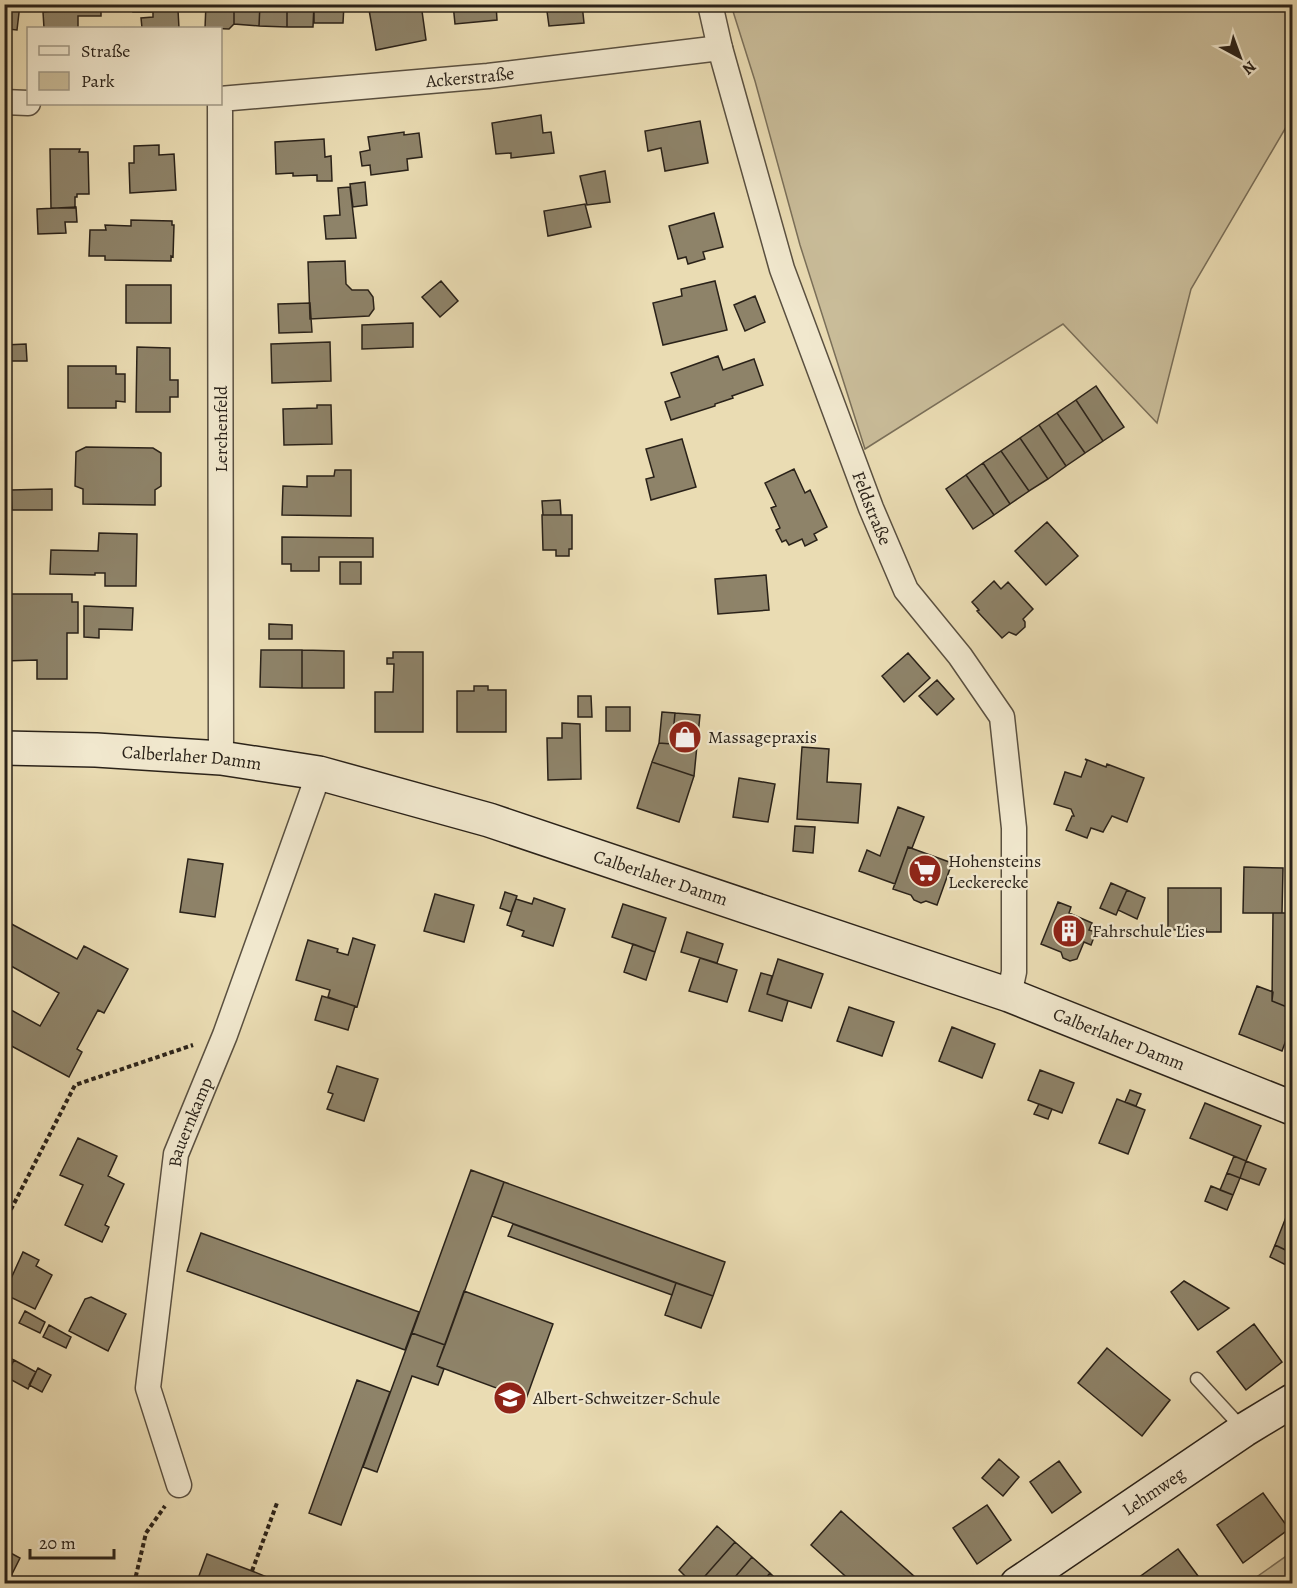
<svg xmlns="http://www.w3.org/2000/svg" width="1297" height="1588" viewBox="0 0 1297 1588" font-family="Alegreya,serif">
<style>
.green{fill:#c9bc99;stroke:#7a6f59;stroke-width:1.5}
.building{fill:#8e8369;stroke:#2a2219;stroke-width:1.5}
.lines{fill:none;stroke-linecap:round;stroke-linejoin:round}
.lane-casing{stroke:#5a5040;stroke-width:15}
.street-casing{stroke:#5a5040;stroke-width:27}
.secondary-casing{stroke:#2a2219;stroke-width:36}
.path{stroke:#2a2219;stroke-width:4;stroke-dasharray:4.5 3;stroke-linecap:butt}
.lane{stroke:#f1e8ce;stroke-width:12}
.street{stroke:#f1e8ce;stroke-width:24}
.secondary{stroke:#f1e8ce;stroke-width:33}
.labels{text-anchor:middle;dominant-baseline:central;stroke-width:4.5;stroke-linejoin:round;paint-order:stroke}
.street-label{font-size:18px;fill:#2a2219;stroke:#f1e8ce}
.poi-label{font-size:18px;fill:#2a2219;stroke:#f1e8ce;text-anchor:start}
</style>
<rect width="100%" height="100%" fill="#eadcb3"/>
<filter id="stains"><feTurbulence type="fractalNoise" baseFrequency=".00333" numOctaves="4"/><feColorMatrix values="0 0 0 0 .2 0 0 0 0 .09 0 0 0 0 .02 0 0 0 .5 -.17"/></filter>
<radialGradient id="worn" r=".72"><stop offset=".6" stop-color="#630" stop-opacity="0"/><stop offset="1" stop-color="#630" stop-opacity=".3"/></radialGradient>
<path class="green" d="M731,5H1292V117L1191,289L1157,423L1063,324L865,449L800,245L755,81Z
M1292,1552V1583H1248Z"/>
<path class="building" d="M4,4H20L17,30L8,29L4,60Z
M51,4H101V16H78V28H44L43,12L52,11Z
M134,4H183V10H178L179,28H142L141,18L153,17V12H133Z
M206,4H234V24L229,29L205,28Z
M234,4H260L259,26L234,24Z
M260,4H287V27L259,26Z
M287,4H314L313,27H287Z
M314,4H344L343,23H314Z
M368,4H421L426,40L376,50Z
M453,4H496L497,20L455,24Z
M546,4H582L584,23L549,26Z
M541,115L543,133L551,132L554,153L511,158V153L496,154L492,123Z
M700,121L708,163L665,171L661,148L648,151L645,131Z
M404,132V135L419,133L422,157L407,159L408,170L371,175L370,165L362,166L360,152L370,150L368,137Z
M324,139L325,157L331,156L332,181H317V175L293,176V173L276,174L275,142Z
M159,145V155L174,154L176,190L130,193L129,163H134V146Z
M50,149H80L79,152H88L89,194H77V197H75V208H51Z
M605,171L610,202L587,205L580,176Z
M365,182L367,205L353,207L350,184Z
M350,187L356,238L326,239L324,216L340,215L338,188Z
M585,204L591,227L548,236L544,211Z
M76,207L77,222H65L66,233L38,234L37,209Z
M714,213L723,247L703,252L705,259L688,264L686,257L678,259L669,226Z
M131,220L172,221V225H174L173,257L171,256V261L105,260V256H89L90,230H106L105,225L131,226Z
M345,261L346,284L352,290H368L373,297L374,309L369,316L310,319L308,262Z
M441,281L458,301L440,317L422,297Z
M715,281L727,330L663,345L653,303L682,296L681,289Z
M126,285H171V323H126Z
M755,296L765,322L745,331L734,305Z
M310,303L312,332L279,333L278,304Z
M413,323V347L362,349V325Z
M330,342L331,381L272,383L271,344Z
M26,344L27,361H4V345Z
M137,347L170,348V380H178V397H170V412H136Z
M718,356L723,370L754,359L763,385L732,396L733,398L715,404V406L671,420L665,402L680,397L671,373Z
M68,366H116V374H125V402L116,401V408H68Z
M1096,386L1124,427L1103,441L1076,400Z
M1076,400L1103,441L1085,453L1057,413Z
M317,405H331L332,444L284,445L283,409L317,408Z
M1057,413L1085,453L1066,466L1039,425Z
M1039,425L1066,466L1048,479L1020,438Z
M1020,438L1048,479L1029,491L1001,451Z
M682,439L696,487L651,500L646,479L654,477L646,449Z
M86,447L153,448L161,453V486L155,490V505L83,504V489L75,486L76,452Z
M1001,451L1029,491L1010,504L983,463Z
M983,463L1010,504L994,515L966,475Z
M794,469L805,493L810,490L827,527L814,534L817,540L805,546L802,539L789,545L786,540L782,542L776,530L780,528L771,508L776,506L765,483Z
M335,470H351V516L282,515L283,486L307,487V476H334Z
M966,475L994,515L973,529L946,489Z
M52,489V510H12L11,490Z
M560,500L561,515H543L542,501Z
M542,515H572V549H569V556H556V550H543Z
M1047,522L1078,556L1046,585L1015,551Z
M99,533L137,534L136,586H105V573H95V575L50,574L51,550L98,551Z
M282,537L373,538V557H319V571H291V564H282Z
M340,562H361V584H340Z
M766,575L769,610L718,614L715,579Z
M994,581L1001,589L1008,582L1033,609L1023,619L1025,622V627L1016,635L1009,632L1002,638L977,611L979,610L972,602Z
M4,594H72V602H78V633H67V679H37V660L4,661Z
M84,606L133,608L132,630L99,629V638L84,637Z
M269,624L292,625V639H269Z
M261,650H302V688L260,687Z
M302,650L344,651V688H302Z
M393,652H423V732H375V692H393L394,664H387V658H393Z
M908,653L930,678L904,702L882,676Z
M937,680L954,699L937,715L919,696Z
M474,686H488V690H506V732H457V691H474Z
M578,696H591L592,717H578Z
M606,707H630V731H606Z
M662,712L675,713L672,744L659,743Z
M675,713L700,715L694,776L652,762L659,743L672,744Z
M562,723L580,724L581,779L548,780L547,738H562Z
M802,747L829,749L827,782L861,784L858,823L797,819Z
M1085,759L1106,767L1107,764L1144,778L1127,822L1112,816L1103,832L1091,828L1087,838L1066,830L1072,816H1074L1071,809L1054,804L1065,772L1081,777L1087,761Z
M652,762L694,776L679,822L637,808Z
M739,778L775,784L768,822L733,817Z
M898,807L924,817L912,848L908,847L895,884L859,871L867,850L880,856Z
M795,826L815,827L813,853L793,851Z
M908,847L952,863L937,905L926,901L921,903L914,900L911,895L893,889Z
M188,859L223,864L215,917L180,912Z
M1244,867L1283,868L1282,913H1243Z
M1111,883L1127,890L1116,915L1100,908Z
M1168,888H1221V932H1206V929L1168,930Z
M1127,890L1145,898L1137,919L1118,910Z
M505,892L517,896L511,912L500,908Z
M435,894L474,905L464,942L424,931Z
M534,898L565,909L553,946L522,936L524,931L507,925L516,899L532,904Z
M1058,902L1071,907L1069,913L1092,923L1089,930L1096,932L1091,945L1084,942L1077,959L1070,961L1063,958L1061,952L1041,944Z
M623,904L666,918L655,952L612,937Z
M1273,913H1292V1009L1272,1001Z
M4,920L77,959L84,946L128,969L104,1013L98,1010L77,1049L82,1052L69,1077L4,1042V1006L40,1026L59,993L4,962Z
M687,932L723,944L717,963L681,952Z
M353,938L375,945L357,1007L328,997L330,990L296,980L308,940L338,949L337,952L348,955Z
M633,944L655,952L646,980L624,972Z
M700,958L737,970L727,1002L689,991Z
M778,959L823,974L811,1008L767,994Z
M761,973L772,976L767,994L788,1001L782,1021L749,1011Z
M1257,986L1273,992L1272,1001L1292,1009V1024L1282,1051L1239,1034Z
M322,996L355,1006L348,1030L315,1020Z
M849,1007L894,1022L882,1056L837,1041Z
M952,1027L995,1044L982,1078L939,1061Z
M337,1066L378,1079L364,1121L327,1109L333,1094L328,1092Z
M1040,1070L1074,1083L1062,1113L1028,1100Z
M1130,1090L1141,1094L1136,1106L1125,1102Z
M1117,1099L1145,1110L1128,1154L1099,1143Z
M1205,1103L1261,1126L1246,1161L1190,1138Z
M1039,1104L1052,1109L1048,1119L1034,1114Z
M78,1138L117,1156L108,1176L124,1184L105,1225L109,1227L102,1242L65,1225L83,1185L60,1175Z
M1234,1156L1246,1161L1240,1178L1227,1173Z
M1246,1161L1266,1169L1259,1185L1240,1178Z
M471,1170L504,1182L445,1345L412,1333Z
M1227,1173L1240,1178L1233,1195L1220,1190Z
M504,1182L725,1262L713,1296L492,1216Z
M1211,1186L1233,1195L1227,1210L1205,1201Z
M1292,1202V1253L1275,1245Z
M513,1224L676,1283L672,1295L508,1236Z
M201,1233L419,1312L405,1350L187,1271Z
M1275,1245L1292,1253V1268L1270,1257Z
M23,1252L39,1260L36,1266L52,1275L35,1309L4,1294Z
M1184,1281L1229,1308L1198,1330L1171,1292Z
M676,1283L713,1296L701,1328L665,1315Z
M464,1291L553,1324L526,1399L437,1366Z
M91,1297L126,1314L108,1351L69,1331L85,1299Z
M25,1311L45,1322L40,1333L19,1323Z
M1254,1324L1282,1362L1246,1390L1217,1352Z
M49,1325L71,1337L66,1348L43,1337Z
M412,1333L445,1345L437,1366L444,1369L438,1385L412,1376L377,1472L363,1467Z
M1107,1348L1170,1400L1142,1436L1078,1383Z
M4,1355L14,1360L4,1379Z
M14,1360L36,1372L28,1389L6,1377Z
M38,1368L51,1375L42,1392L29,1385Z
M357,1380L390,1392L341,1525L309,1513Z
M999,1459L1019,1477L1003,1496L982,1478Z
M1059,1461L1081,1492L1052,1513L1030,1482Z
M1263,1493L1289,1529L1243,1563L1217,1525Z
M987,1505L1011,1540L977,1564L953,1528Z
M841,1511L916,1578L912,1584H854L811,1545Z
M717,1526L735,1542L698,1584H693L679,1570Z
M735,1542L752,1557L729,1584H698Z
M1178,1549L1204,1584L1131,1583Z
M7,1551L20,1558L7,1584H4V1556Z
M207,1554L252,1571L284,1584H196Z
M752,1557L770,1573L761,1584H729Z
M770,1573L781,1584H761Z"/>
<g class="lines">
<g class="lane-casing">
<path id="lane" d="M1197,1379L1243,1429"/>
</g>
<g class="street-casing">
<g id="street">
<path id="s1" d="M710,4L720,48L782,269L871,508L906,590L960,656L1002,717L1014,828V972L1009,995"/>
<path d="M4,102L28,103"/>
<path id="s2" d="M221,758L220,99L488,76L720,48"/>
<path id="s3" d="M179,1485L148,1388L176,1154L225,1035L319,773"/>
</g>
</g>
<g class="secondary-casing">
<g id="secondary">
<path id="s4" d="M4,748L96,750L221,758L319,773L489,820L1009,995L1292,1108"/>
<path id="s5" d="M1017,1584L1244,1430L1292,1401"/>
</g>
</g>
<path class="path" d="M4,1223L75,1085L193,1045
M252,1571L277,1503
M134,1584L146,1533L165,1506
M980,1584L987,1579"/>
<use href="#lane" class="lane"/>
<use href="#street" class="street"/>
<use href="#secondary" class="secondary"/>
</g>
<defs>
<g id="shop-disc" transform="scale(1.725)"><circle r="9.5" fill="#8f2418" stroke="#f1e8ce"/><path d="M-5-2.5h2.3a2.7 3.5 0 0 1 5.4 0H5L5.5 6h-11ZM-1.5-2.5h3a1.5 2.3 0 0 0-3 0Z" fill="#fff"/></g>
<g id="supermarket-disc" transform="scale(1.725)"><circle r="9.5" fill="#8f2418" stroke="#f1e8ce"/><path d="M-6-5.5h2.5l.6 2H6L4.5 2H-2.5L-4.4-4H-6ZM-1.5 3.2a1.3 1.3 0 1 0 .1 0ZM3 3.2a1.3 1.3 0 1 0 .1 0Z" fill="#fff"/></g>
<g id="building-disc" transform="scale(1.725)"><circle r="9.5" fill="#8f2418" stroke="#f1e8ce"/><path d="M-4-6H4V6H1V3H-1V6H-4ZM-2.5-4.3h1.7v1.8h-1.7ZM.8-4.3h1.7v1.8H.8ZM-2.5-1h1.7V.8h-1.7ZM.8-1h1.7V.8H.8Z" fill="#fff"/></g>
<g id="school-disc" transform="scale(1.725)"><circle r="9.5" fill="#8f2418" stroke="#f1e8ce"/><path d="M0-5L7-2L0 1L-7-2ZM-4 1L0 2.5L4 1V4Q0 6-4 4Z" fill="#fff"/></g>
</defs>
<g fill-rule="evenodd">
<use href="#shop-disc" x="685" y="737"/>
<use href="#supermarket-disc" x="925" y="871"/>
<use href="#building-disc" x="1069" y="931"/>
<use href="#school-disc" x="510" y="1398"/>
</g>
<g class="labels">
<g class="street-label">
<text stroke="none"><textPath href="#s2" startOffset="910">Ackerstraße</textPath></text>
<text transform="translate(221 429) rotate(-90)">Lerchenfeld</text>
<text stroke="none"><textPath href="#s1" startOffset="530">Feldstraße</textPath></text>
<text stroke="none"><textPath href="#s4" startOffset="188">Calberlaher Damm</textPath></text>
<text stroke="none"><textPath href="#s4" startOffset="674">Calberlaher Damm</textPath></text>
<text stroke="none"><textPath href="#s4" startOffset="1160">Calberlaher Damm</textPath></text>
<text stroke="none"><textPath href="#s3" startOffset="372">Bauernkamp</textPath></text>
<text stroke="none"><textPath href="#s5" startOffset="165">Lehmweg</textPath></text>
</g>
<g class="poi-label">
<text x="708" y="737">Massagepraxis</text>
<text x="948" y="861">Hohensteins<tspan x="948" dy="21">Leckerecke</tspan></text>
<text x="1092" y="931">Fahrschule Lies</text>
<text x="533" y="1398">Albert-Schweitzer-Schule</text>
</g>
</g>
<rect width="1297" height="1588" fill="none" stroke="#eadcb3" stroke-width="24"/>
<rect x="6" y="6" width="1285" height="1576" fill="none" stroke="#2a2219" stroke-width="3"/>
<rect x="12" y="12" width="1273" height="1564" fill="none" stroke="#2a2219" stroke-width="1.5"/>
<rect x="27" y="27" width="195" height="78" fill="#f1e8ce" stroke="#a19986" stroke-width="1.5"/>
<rect x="39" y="46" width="30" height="9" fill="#f1e8ce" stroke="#a19986" stroke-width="1.5"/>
<text x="81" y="57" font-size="18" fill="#2a2219">Straße</text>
<rect x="39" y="72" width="30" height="18" fill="#c9bc99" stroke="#a19986" stroke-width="1.5"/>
<text x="81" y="87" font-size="18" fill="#2a2219">Park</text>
<g transform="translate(1240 57) rotate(139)" stroke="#f1e8ce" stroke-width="4.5" paint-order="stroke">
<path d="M0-4.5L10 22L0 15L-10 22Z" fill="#2a2219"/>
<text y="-9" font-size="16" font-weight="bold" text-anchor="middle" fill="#2a2219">N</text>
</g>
<path d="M30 1549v9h84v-9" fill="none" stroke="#2a2219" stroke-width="3"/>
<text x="39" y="1549" font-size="18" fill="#2a2219" stroke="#f1e8ce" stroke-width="4.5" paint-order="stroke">20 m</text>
<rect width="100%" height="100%" filter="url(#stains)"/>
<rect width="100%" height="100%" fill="url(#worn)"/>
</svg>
